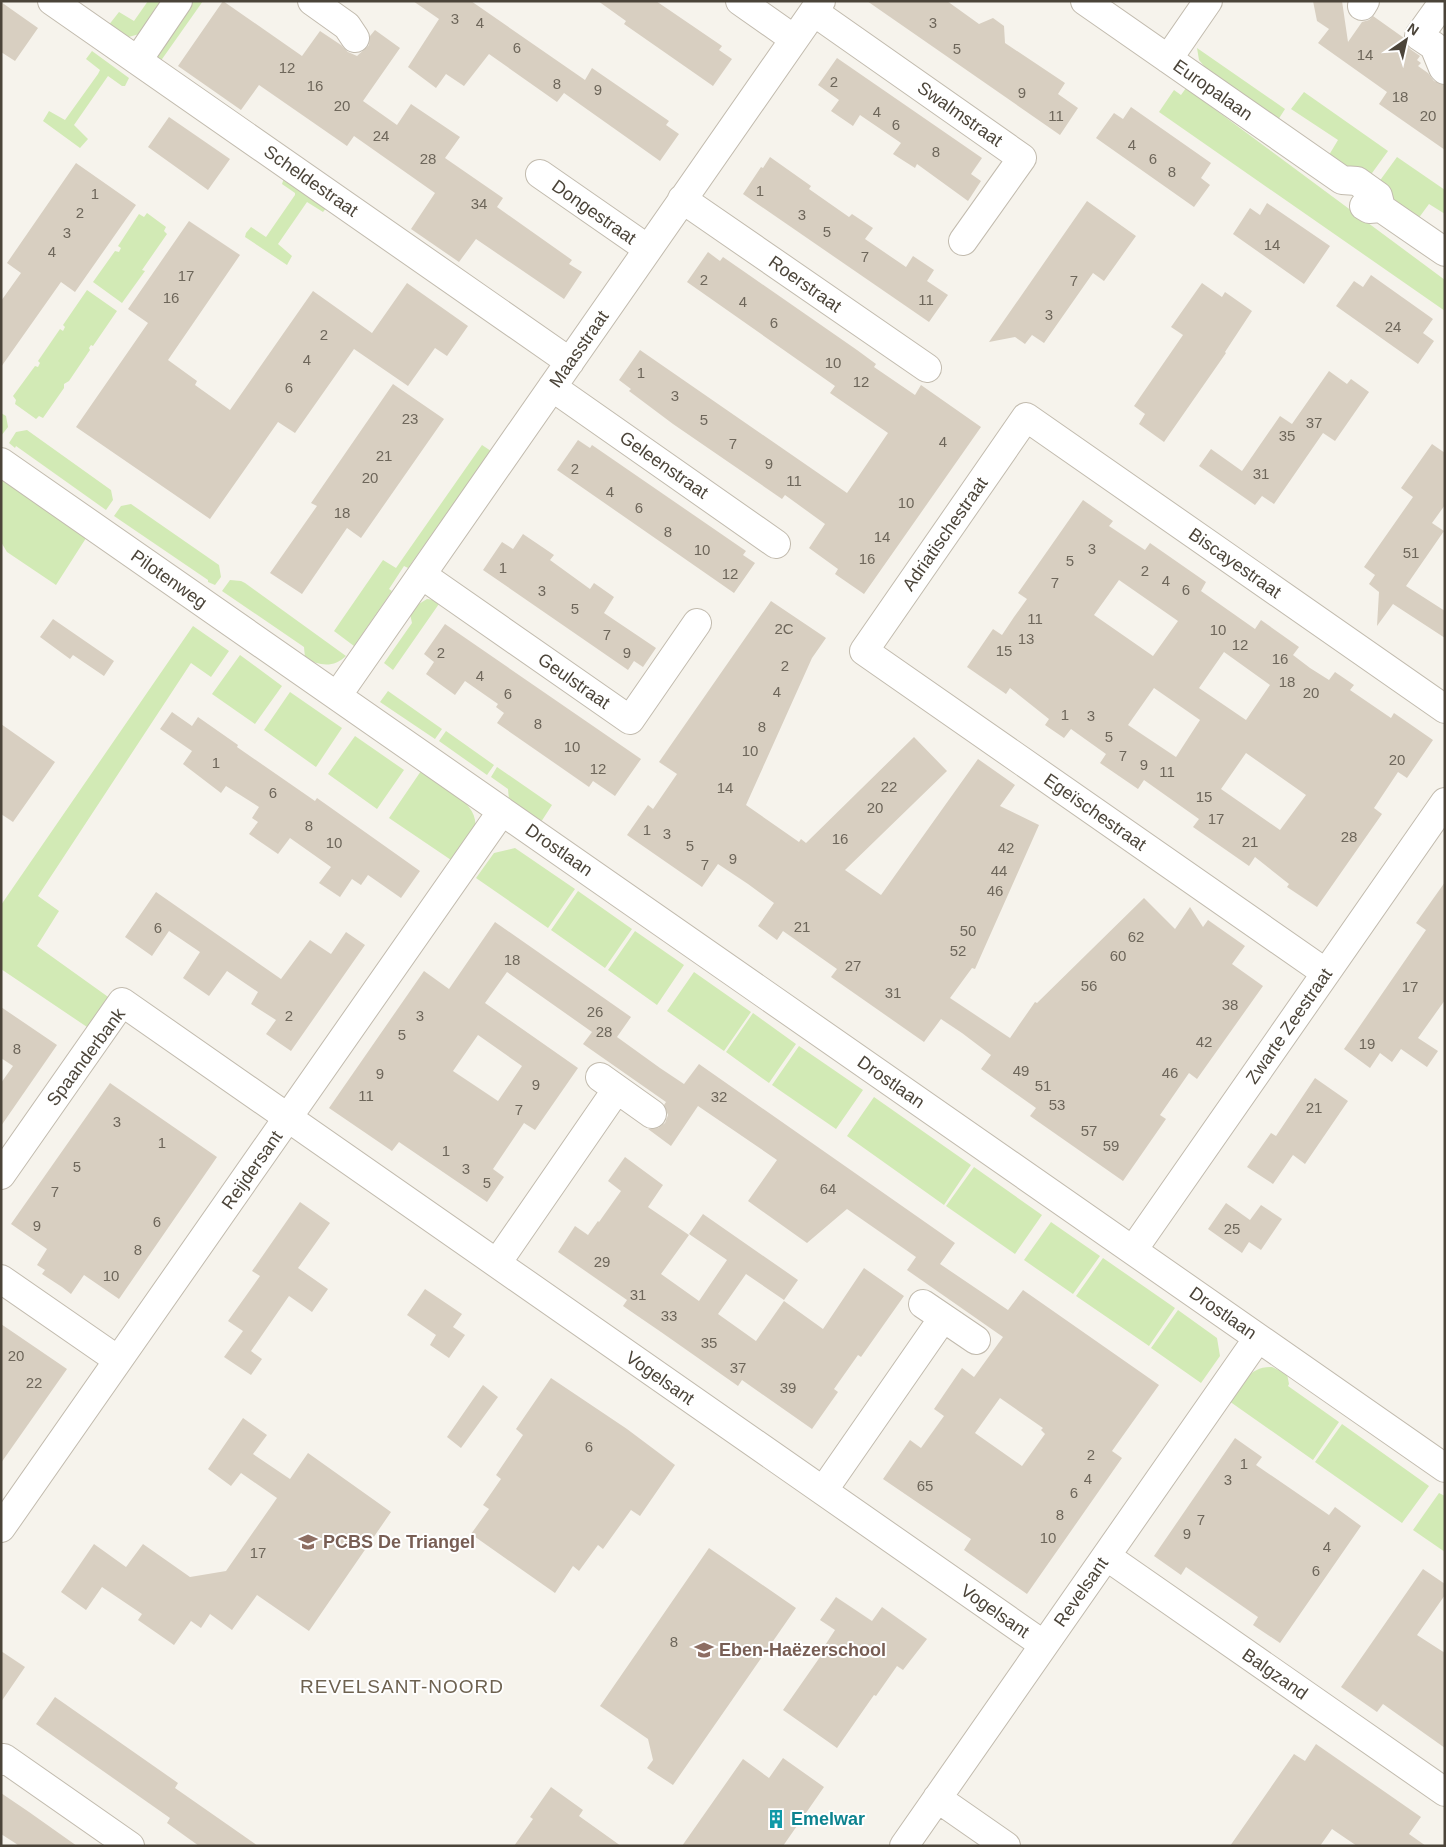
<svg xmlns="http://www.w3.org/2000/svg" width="1446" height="1847" viewBox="0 0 1446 1847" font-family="Arial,sans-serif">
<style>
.green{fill:#d2eab5}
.building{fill:#d8cfc1;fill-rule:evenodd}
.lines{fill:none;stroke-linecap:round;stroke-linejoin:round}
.minor-casing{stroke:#c2bbae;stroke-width:30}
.minor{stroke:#fff;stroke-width:28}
.labels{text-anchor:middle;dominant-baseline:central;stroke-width:4;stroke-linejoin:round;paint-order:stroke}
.number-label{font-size:15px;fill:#6e675b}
.street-label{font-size:18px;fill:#4b4439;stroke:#fff}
.education-label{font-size:18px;font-weight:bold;fill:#785e54;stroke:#fff;text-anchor:start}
.culture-label{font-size:18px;font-weight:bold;fill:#0d838f;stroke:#fff;text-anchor:start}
.neighbourhood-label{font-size:19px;letter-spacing:1px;fill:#6e6250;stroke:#fff}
</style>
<rect width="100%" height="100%" fill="#f6f3ec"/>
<path class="green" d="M148,1H165L143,33L125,38L108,26L119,12L134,21Z
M190,1H203L160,62L156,52Z
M1197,48L1285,109L1278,120L1209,72L1199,60Z
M92,51L129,78L125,86H122L108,76L74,125L88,139L80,148L43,121L49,111L65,120L98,74L100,70L86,59Z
M1186,88L1445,280V311L1159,112L1174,90L1181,95Z
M1304,92L1388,151L1367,180L1329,155L1338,140L1291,109Z
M1397,157L1445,190V214L1429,204L1418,219L1376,186Z
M284,178L327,207L323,212L307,202L278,244L292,256L287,265L245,237L246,233L251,227L266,237L295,195V193L282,184Z
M147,213L166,227L164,231L167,234L142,270L145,271L122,303L93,282L115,251L119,252L121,248L118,246L139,214L144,217Z
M87,290L117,311L93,346L91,345L89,348L90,350L69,381L64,384V388L43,418L39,416L36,419L15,404L16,400L13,396L35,366L38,367L40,363L38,361L60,329L63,331L65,327L63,325Z
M1,413L6,416L8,427L1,436Z
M27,430L111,490L113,500L106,510L16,446L15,448L9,443L16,432Z
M482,445L491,451L408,568L404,566L389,589L392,591L354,646L334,631L383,560L396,568Z
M1,474L88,535L56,585L7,552L1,542Z
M131,504L219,565L221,577L215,585L208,582V580L114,516L121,506Z
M230,580L241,581L245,583L346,656C334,668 319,666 305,658L304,647L222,591Z
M427,599L441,601L393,670L384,663L412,623L410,614L414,607Z
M193,626L229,651L211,677L191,663L38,896L59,911L37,946L111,999L90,1029L1,969V905Z
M240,655L282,686L255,724L212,694Z
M388,691L442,729L435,739L380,702Z
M290,692L342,728L316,767L264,730Z
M446,731L494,765L487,775L439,741Z
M355,736L404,770L377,809L328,774Z
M497,767L552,805L541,822L509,800L508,789L491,777Z
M421,771C439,783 480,803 475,828C472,840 460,852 454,862L389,818Z
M515,848L575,889L548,928L476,878L494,853Z
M578,891L632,929L605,968L551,930Z
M635,931L684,965L657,1005L608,970Z
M694,972L751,1012L724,1051L667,1011Z
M753,1013L796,1044L769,1083L726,1052Z
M799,1046L863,1090L836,1129L772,1085Z
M874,1097L971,1165L944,1205L847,1136Z
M974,1167L1042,1215L1015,1254L946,1206Z
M1051,1222L1100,1256L1073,1294L1024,1260Z
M1103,1258L1175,1308L1149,1346L1076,1296Z
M1178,1310L1217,1338L1220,1356L1201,1383L1151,1348Z
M1272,1367L1287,1374L1289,1384L1288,1386L1339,1422L1313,1460L1229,1401C1241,1385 1249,1366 1272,1367Z
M1342,1424L1429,1486L1402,1523L1315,1462Z
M1439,1493L1445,1496V1552L1413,1530Z"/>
<path class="building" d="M223,1L302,56L320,31L341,45L348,52L357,56L369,45L370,36L375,30L400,48L363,101L397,125L411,104L460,137L445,158L503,198L497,207L572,260L569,264L582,272L564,299L476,239L459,262L411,229L435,193L354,136L347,146L259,85L241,110L178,66Z
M413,1H471L585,80L592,68L669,121L666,125L679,134L660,161L564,93L557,102L489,54L464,86L446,74L436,88L408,67L439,19Z
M598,1H656L722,46L719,50L732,59L713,86L624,24L626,21Z
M867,1H947L979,24L993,18L1004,26L1005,43L1065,83L1058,94L1078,108L1060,135Z
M1313,1H1342L1348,42L1362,22L1369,20L1373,16L1404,38L1405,43L1410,49L1420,56L1417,60L1421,63L1418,66L1428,73L1434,81L1445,85V150L1379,104L1387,92L1318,43L1329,29L1317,21Z
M1,2L38,28L15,61L1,52Z
M837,58L982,158L971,174L981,181L968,201L917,164L915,168L893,154L901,143L860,115L853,126L831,111L839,100L818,85Z
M1131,107L1211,163L1201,178L1210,185L1194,207L1096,138L1114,113L1123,119Z
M169,117L230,159L208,190L148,147Z
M770,157L811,186L809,189L849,217L852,214L873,228L865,239L906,267L913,256L934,270L927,281L948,295L929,322L743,194L761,167L763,168Z
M76,163L136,205L75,292L61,282L1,367V301L21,273L7,263Z
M1087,201L1136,236L1104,281L1093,273L1044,343L1032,335L1025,344L1015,337L989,342Z
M1267,203L1330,246L1304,284L1233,234L1250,208L1260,215Z
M189,221L240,255L168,360L197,381L195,385L230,410L313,291L372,333L407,283L468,326L447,356L435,348L408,386L354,349L295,433L278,422L210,519L76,427L148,323L128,309Z
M708,252L720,261L723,257L749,275L857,350L876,364L874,367L915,395L921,385L981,427L864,594L835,574L838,569L809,548L825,524L785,495L782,499L673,424L629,391L631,389L619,380L640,350L847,493L854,483L888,433L830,393L835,386L687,282Z
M1371,275L1433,319L1423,333L1434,341L1418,364L1336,306L1354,281L1363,287Z
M1202,283L1222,297L1225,292L1252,311L1225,352L1226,353L1164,442L1139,424L1145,414L1134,406L1183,335L1171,327Z
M1329,371L1347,384L1351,379L1369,392L1335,441L1323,433L1274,504L1262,496L1255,505L1199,466L1211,449L1242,471L1280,416L1292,424Z
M393,384L444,419L361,538L347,528L302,594L270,573L317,506L311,503Z
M578,440L590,448L592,445L746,551L743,555L755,563L734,593L557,470Z
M1432,444L1445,453V505L1432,523L1444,531L1406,586L1445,611V638L1393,604L1377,626L1379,592L1369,584L1375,575L1364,567L1413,497L1401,488Z
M1083,500L1113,521L1109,526L1145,550L1150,543L1206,582L1201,591L1255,629L1261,620L1299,647L1293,655L1310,668L1329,680L1335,672L1354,685L1350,690L1391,718L1394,713L1433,740L1407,778L1398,772L1374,808L1382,814L1317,907L1287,887L1289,884L1255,857L1249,866L1193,827L1199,819L1144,780L1138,789L1100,763L1106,754L1071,729L1064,738L1045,725L1049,719L1010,688L1006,694L967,667L993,629L1002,635L1014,617L1027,599L1018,593ZM1119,580L1178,621L1153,656L1094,615ZM1224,652L1270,685L1246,720L1199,688ZM1154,688L1200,720L1176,757L1128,725ZM1246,753L1306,795L1280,830L1221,789Z
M523,534L554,555L550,560L590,589L594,583L614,597L604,613L656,648L643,667L634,661L628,670L483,570L502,542L513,549Z
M771,601L826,638L812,658L746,805L799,842L801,839L806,843L914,737L947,771L845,870L881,895L978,759L1015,785L1000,806L1039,825L975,969L972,968L950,998L1010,1038L1035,1002L1037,1003L1144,898L1175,929L1190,907L1203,927L1208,920L1245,946L1232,964L1263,986L1197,1079L1189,1073L1160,1115L1166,1119L1123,1181L1030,1116L1036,1108L981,1069L991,1055L962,1033L941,1019L924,1042L831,977L837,969L783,931L777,940L758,926L774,903L748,884L718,864L702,887L627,835L648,805L653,809L677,774L659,762Z
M53,619L114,661L104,676L73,655L70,659L40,637Z
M445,624L641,759L615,796L593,781L589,787L497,723L504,713L496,707L498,704L465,681L455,695L426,674L434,662L424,654Z
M172,712L192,726L198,717L238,745L237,747L315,801L317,798L420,871L401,898L368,875L361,885L352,879L340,897L319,883L331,867L290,838L278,854L249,834L258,822L252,818L259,807L226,786L221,793L183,764L192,751L160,729Z
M1,724L55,762L13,822L1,814Z
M1445,882V1000L1418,1038L1438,1051L1427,1067L1401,1049L1392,1062L1380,1053L1370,1068L1344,1049L1426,930L1416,923Z
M156,892L281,979L310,940L331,954L346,932L365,945L291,1051L266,1034L276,1020L251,1004L258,992L227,971L209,996L183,978L200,952L169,931L152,956L125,937Z
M495,922L631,1017L617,1037L660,1068L684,1084L699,1064L955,1243L940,1264L1008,1310L1023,1290L1159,1385L1112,1451L1122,1458L1027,1594L964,1550L971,1539L883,1479L910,1440L921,1448L944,1416L934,1409L962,1368L974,1377L1003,1337L907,1270L916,1257L847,1209L807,1243L748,1201L777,1160L698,1106L671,1146L648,1129L658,1128L665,1123L668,1115L664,1105L666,1102L583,1044L592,1032L507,972L485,1003L578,1068L535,1130L524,1123L493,1169L504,1177L487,1202L399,1142L392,1151L329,1108L424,971L449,989ZM478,1035L522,1066L498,1101L453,1071ZM1000,1398L1043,1428L1041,1430L1045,1434L1022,1466L975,1433Z
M1,1007L57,1045L1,1126V1083L13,1066L1,1058Z
M1315,1078L1348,1101L1305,1164L1293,1155L1273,1184L1247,1167L1271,1133L1276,1136Z
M110,1083L217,1157L119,1299L84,1275L71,1294L62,1287L42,1274L45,1270L37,1265L47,1249L11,1224Z
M625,1157L663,1185L648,1207L689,1235L661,1274L699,1301L727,1260L689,1234L703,1214L798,1280L784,1300L746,1274L718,1314L756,1341L784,1301L823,1329L864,1268L904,1296L861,1357L858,1355L834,1389L838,1392L812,1429L742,1380L738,1386L661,1332L623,1306L627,1300L558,1252L575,1226L588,1235L598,1221L599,1222L621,1191L608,1181Z
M300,1202L330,1223L298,1268L328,1289L312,1312L289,1296L251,1351L262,1359L251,1375L224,1357L243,1331L228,1321L260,1276L252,1271Z
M1226,1203L1250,1220L1261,1205L1282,1219L1261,1250L1249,1242L1242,1253L1208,1229Z
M425,1289L462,1314L453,1327L465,1335L449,1358L430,1345L436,1335L407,1315Z
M1,1324L67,1369L1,1463Z
M551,1378L627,1429L675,1465L640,1516L631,1510L603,1549L598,1545L579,1571L573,1566L555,1593L471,1534L489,1509L483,1505L501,1479L496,1475L523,1435L516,1429Z
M483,1385L498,1397L461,1448L447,1437Z
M243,1418L267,1435L253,1454L290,1479L308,1453L391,1512L309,1631L257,1595L232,1630L210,1614L201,1628L191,1621L174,1645L138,1620L142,1614L102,1587L86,1610L61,1592L94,1544L126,1567L143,1544L190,1577L226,1571L277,1498L241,1473L231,1486L208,1469Z
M1235,1438L1262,1457L1256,1465L1329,1515L1335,1507L1361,1526L1280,1643L1253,1625L1258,1617L1186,1567L1181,1575L1154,1556Z
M709,1548L796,1608L673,1785L647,1768L653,1760L648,1739L600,1706Z
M1423,1569L1445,1584V1595L1417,1635L1445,1653V1748L1383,1704L1377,1712L1341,1687Z
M836,1597L872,1621L882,1607L927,1639L903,1670L897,1666L876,1696L874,1695L837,1748L783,1710L820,1657L818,1656L835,1630L820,1620Z
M1,1651L25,1667L1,1702Z
M55,1697L178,1783L175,1788L258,1846H199L167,1823L170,1818L36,1724Z
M1316,1744L1421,1817L1409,1834L1426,1846H1357L1332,1829L1320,1846H1230L1294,1754L1305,1761Z
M783,1758L824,1787L783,1846H682L743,1759L769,1778Z
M551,1787L583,1810L579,1816L621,1846H514L533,1819L530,1817Z
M1,1793L29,1812L77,1846H19L15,1843L1,1834Z"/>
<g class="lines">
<g class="minor-casing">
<path id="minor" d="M52,1L570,362
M312,1L347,26L355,38
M740,1L794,39
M1085,1L1342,180L1357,181L1378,196L1381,208
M1444,1L1419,36L1434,46L1443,68L1445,70
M1362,6L1365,1
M814,12L1022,158L963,241
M1168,59L1208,1
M138,60L178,1
M540,174L648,249
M682,199L927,368
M1364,206L1369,209L1381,208L1445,252
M552,387L776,544
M1,462L1445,1468
M422,575L630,720L697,623
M337,696L821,1
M1326,973L864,651L1026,417L1445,709
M600,1077L652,1114
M1,1175L122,1002L1044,1645
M1133,1250L1445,802
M497,1263L617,1089
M1,1279L118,1360
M923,1304L976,1340
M823,1491L943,1318
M1,1528L502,811
M1106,1556L1445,1792
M1,1761L4,1758L130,1846
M937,1798L1006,1846
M904,1846L1258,1338"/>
</g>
<use href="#minor" class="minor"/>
</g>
<defs>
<g id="school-bare" transform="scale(1.5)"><path d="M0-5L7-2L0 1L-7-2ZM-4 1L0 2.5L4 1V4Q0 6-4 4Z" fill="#8d6e63" stroke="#fff" stroke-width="2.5" paint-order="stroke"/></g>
<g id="building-bare" transform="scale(1.5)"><path d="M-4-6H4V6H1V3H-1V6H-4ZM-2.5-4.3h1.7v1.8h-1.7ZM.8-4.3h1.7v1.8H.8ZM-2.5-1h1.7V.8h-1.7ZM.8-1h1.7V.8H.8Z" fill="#0f9aa8" stroke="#fff" stroke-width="2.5" paint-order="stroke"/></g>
</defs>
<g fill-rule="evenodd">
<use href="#school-bare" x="308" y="1542"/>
<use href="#school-bare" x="704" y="1650"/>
<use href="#building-bare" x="776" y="1819"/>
</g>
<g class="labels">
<g class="number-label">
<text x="455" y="18">3</text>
<text x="480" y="22">4</text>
<text x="933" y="22">3</text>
<text x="517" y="47">6</text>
<text x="957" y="48">5</text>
<text x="1365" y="54">14</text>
<text x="287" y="67">12</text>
<text x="834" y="81">2</text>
<text x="557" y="83">8</text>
<text x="315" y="85">16</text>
<text x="598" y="89">9</text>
<text x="1022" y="92">9</text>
<text x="1400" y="96">18</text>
<text x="342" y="105">20</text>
<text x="877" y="111">4</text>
<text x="1056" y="115">11</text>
<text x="1428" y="115">20</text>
<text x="896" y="124">6</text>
<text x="381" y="135">24</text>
<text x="1132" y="144">4</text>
<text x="936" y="151">8</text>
<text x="428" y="158">28</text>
<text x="1153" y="158">6</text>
<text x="1172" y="171">8</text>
<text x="760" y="190">1</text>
<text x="95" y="193">1</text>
<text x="479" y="203">34</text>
<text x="80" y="212">2</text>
<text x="802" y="214">3</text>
<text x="827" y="231">5</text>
<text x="67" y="232">3</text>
<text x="1272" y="244">14</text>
<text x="52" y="251">4</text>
<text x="865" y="256">7</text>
<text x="186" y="275">17</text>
<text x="704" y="279">2</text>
<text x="1074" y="280">7</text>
<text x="171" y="297">16</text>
<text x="926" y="299">11</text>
<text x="743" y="301">4</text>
<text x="1049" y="314">3</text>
<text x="774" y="322">6</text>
<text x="1393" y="326">24</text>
<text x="324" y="334">2</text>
<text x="307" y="359">4</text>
<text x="833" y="362">10</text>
<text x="641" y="372">1</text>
<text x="861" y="381">12</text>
<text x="289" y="387">6</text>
<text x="675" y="395">3</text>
<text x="410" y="418">23</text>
<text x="704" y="419">5</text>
<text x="1314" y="422">37</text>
<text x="1287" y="435">35</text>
<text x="943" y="441">4</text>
<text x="733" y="443">7</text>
<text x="384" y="455">21</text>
<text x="769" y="463">9</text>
<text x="575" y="468">2</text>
<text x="1261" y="473">31</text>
<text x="370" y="477">20</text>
<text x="794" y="480">11</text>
<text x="610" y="491">4</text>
<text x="906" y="502">10</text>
<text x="639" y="507">6</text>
<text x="342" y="512">18</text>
<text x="668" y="531">8</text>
<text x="882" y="536">14</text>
<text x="1092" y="548">3</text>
<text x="702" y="549">10</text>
<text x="1411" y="552">51</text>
<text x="867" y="558">16</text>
<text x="1070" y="560">5</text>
<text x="503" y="567">1</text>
<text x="1145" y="570">2</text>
<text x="730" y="573">12</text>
<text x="1166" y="580">4</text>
<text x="1055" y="582">7</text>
<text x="1186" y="589">6</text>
<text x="542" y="590">3</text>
<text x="575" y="608">5</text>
<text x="1035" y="618">11</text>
<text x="784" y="628">2C</text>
<text x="1218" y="629">10</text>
<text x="607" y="634">7</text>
<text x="1026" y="638">13</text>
<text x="1240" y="644">12</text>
<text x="1004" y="650">15</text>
<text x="441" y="652">2</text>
<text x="627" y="652">9</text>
<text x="1280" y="658">16</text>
<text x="785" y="665">2</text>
<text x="480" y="675">4</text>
<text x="1287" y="681">18</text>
<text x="777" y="691">4</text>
<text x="1311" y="692">20</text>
<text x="508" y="693">6</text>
<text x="1065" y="714">1</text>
<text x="1091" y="715">3</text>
<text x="538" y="723">8</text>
<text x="762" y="726">8</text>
<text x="1109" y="736">5</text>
<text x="572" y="746">10</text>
<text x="750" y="750">10</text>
<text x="1123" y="755">7</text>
<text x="1397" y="759">20</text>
<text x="216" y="762">1</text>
<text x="1144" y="764">9</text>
<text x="598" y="768">12</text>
<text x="1167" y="771">11</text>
<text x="889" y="786">22</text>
<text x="725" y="787">14</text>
<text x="273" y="792">6</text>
<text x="1204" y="796">15</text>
<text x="875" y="807">20</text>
<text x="1216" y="818">17</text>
<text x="309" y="825">8</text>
<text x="647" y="829">1</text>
<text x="667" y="833">3</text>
<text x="1349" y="836">28</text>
<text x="840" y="838">16</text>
<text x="1250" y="841">21</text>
<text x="334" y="842">10</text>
<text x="690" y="845">5</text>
<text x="1006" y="847">42</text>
<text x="733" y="858">9</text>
<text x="705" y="864">7</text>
<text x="999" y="870">44</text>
<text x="995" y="890">46</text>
<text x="802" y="926">21</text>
<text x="158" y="927">6</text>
<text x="968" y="930">50</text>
<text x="1136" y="936">62</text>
<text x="958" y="950">52</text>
<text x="1118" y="955">60</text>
<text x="512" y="959">18</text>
<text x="853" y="965">27</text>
<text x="1089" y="985">56</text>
<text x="1410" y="986">17</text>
<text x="893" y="992">31</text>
<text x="1230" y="1004">38</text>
<text x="595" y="1011">26</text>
<text x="289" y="1015">2</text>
<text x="420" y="1015">3</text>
<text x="604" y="1031">28</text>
<text x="402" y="1034">5</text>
<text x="1204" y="1041">42</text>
<text x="1367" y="1043">19</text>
<text x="17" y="1048">8</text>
<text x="1021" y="1070">49</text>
<text x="1170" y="1072">46</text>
<text x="380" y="1073">9</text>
<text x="536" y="1084">9</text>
<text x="1043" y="1085">51</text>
<text x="366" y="1095">11</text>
<text x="719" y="1096">32</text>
<text x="1057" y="1104">53</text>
<text x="1314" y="1107">21</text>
<text x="519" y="1109">7</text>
<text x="117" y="1121">3</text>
<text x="1089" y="1130">57</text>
<text x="162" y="1142">1</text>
<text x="1111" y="1145">59</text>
<text x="446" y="1150">1</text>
<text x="77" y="1166">5</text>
<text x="466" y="1168">3</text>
<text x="487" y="1182">5</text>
<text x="828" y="1188">64</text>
<text x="55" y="1191">7</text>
<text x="157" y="1221">6</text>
<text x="37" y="1225">9</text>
<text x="1232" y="1228">25</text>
<text x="138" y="1249">8</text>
<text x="602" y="1261">29</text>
<text x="111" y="1275">10</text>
<text x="638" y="1294">31</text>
<text x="669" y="1315">33</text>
<text x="709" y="1342">35</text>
<text x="16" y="1355">20</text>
<text x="738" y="1367">37</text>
<text x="34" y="1382">22</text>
<text x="788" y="1387">39</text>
<text x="589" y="1446">6</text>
<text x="1091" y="1454">2</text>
<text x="1244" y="1463">1</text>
<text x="1088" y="1478">4</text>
<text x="1228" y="1479">3</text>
<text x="925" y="1485">65</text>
<text x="1074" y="1492">6</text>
<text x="1060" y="1514">8</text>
<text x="1201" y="1519">7</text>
<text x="1187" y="1533">9</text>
<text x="1048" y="1537">10</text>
<text x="1327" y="1546">4</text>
<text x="258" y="1552">17</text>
<text x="1316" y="1570">6</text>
<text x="674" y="1641">8</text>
</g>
<g class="street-label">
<text transform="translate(1213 90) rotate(35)">Europalaan</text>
<text transform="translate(960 114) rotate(35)">Swalmstraat</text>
<text transform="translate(311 181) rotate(35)">Scheldestraat</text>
<text transform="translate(594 212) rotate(35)">Dongestraat</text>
<text transform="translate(805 284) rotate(35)">Roerstraat</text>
<text transform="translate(579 349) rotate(-55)">Maasstraat</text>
<text transform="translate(664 465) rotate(35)">Geleenstraat</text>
<text transform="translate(945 534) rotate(-55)">Adriatischestraat</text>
<text transform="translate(1235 563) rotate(35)">Biscayestraat</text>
<text transform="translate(169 579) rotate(35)">Pilotenweg</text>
<text transform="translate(574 681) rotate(35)">Geulstraat</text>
<text transform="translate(1095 812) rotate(35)">Egeïschestraat</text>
<text transform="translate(559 850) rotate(35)">Drostlaan</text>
<text transform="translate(1289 1026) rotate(-55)">Zwarte Zeestraat</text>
<text transform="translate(86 1057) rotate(-53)">Spaanderbank</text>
<text transform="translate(891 1082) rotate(35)">Drostlaan</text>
<text transform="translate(252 1170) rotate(-55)">Reijdersant</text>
<text transform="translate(1223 1313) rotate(35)">Drostlaan</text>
<text transform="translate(660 1378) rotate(35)">Vogelsant</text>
<text transform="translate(1081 1592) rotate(-55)">Revelsant</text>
<text transform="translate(995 1611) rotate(35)">Vogelsant</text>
<text transform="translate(1275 1674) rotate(35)">Balgzand</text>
</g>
<g class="education-label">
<text x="323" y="1542">PCBS De Triangel</text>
<text x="719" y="1650">Eben-Haëzerschool</text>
</g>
<g class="culture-label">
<text x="791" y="1819">Emelwar</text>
</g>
<g class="neighbourhood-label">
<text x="402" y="1686">REVELSANT-NOORD</text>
</g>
</g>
<rect width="1446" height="1847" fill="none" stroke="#4b4439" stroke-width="5"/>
<g transform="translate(1406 40) rotate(34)" stroke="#ffffff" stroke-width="4" paint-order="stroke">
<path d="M0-4L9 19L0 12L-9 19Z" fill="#4b4439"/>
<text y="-8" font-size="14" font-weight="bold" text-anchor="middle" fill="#4b4439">N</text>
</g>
</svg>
